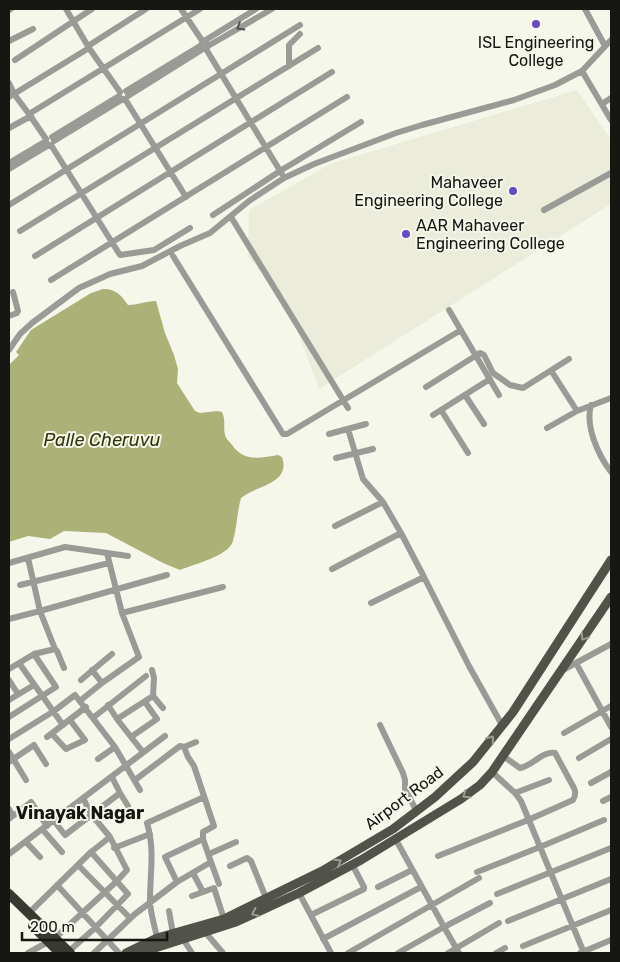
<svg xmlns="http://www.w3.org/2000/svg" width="620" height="962" viewBox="0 0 620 962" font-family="Rubik,sans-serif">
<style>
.built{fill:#ebedda}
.water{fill:#abb177}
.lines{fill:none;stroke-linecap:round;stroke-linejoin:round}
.minor{stroke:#9a9b96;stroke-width:6}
.major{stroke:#51524a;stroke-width:9}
.highway{stroke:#383930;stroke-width:10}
.oneway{stroke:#51524d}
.oneway2{stroke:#9b9c92}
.poi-dot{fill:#6749c1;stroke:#f5f7eb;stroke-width:2}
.labels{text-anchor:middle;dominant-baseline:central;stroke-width:4;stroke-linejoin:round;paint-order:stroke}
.poi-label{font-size:16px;fill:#161612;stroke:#f5f7eb}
.street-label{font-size:16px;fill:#161612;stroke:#f5f7eb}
.water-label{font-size:18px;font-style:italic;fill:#313405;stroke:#f5f7eb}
.neighbourhood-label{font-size:18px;font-weight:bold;fill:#161612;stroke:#f5f7eb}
</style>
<rect width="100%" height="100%" fill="#f5f7eb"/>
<path class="built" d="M577,90L611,140V204L319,389L285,298L248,257L249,210L330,164Z"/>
<path class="water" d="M103,289C116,289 121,295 128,305C138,305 146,301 156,301L165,333L174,355L178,369L177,383L195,411L200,413L217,411L222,412C226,420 223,427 225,435C226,439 230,442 232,445C244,462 260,458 278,455L282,457C291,484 257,485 241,498C237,512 237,527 233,541C229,556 194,564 180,570L163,563L106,533L64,531L50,539L28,536L9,542V365L19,355L16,352L31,330L91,293Z"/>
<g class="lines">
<path class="minor" d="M66,9L89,48L120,92
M181,9L203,42
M585,9L605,46
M9,10L11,9
M9,41L33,29
M204,41L256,9
M88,46L146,9
M208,46L272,9
M206,49L282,174
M15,60L92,9
M289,66V45L300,34
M582,71L611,120
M9,83L14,94L29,114
M126,91L200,46L203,42H206L208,46L206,49H203L200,46
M128,96L203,49
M9,97L89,48
M125,99L186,197
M602,104L611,98
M9,128L31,116
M52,137L119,96
M46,139L29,114L200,9
M54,141L123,99
M51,145L120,255L154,250L190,228
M9,163L46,141
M9,169L49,145
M9,205L300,25
M544,210L611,173
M213,215L280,171L361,122
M231,217L348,408
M20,231L318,48
M35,256L332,72
M173,256L283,434H287L461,330
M51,280L347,97
M449,310L499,395
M9,316L17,313L18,311L13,292
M9,350L20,334L32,323L79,288L110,274L142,266L180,246L210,233L249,201L284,178L314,164L396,133L422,125L514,100L555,85L582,71L611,40
M552,372L577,411
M426,387L480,353L484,355L493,373L510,385L523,388L569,359
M465,395L484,424
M591,405C585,426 598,455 611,472
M441,410L468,453
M433,415L490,379
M547,428L577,411L611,398
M348,429L363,479L383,502L401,533
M329,434L366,424
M336,458L373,449
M335,526L383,502
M28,558L40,611L167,575
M9,563L65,547L128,556
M332,569L401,533L424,577
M20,585L109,563
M371,603L424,577L469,666L502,725
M122,613L223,587
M9,619L40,611L55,649L34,654L9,669
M55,649L57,651L64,668
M19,663L63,725
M576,663L611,727
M92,670L102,683L139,657L122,613L107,553
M152,670L154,678L153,696L163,708
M563,670L611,644
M9,680L18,694
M81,680L112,654
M9,700L34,685
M81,700L102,683
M108,705L117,719
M9,717L56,687L34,654
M94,717L146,676
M380,725L403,773L405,780V789L416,810
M564,733L611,706
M52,734L66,749L85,740L70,720
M47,737L86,707
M131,737L117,719L153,696
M9,739L54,711L75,695L115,747L140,790
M184,747L196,742
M9,752L26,780
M143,752L131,737L157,719L145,702
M579,758L611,739
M98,759L115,747
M9,762L34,745L46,764
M492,772L515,793L521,801L584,953
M135,780L180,746L184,747L188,757L194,766L214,826L203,832V839L211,862
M591,783L611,772
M120,793L128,806
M515,793L549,780
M603,801L611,797
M9,809L13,816
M9,819L31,802L47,826
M54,821L65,835L120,793L112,777
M42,829L62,852
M395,838L444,927L398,953
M26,842L40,857
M114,848L150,834
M9,854L165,736
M209,854L236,842
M438,856L528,820L573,800C576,795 576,792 574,788L555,753C544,750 532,766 520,768L503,756
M78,865L130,918
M230,866L247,858L251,861L266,898
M477,872L540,847L604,820
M193,873L203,892
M177,882L165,857L203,839
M57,885L119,953
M378,887L412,870
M299,893L331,953
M497,894L611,848
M192,896L214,888L224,919
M169,911L173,934
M29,913L91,852
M311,915L364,889V887L352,864
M508,921L611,879
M205,932L223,953
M55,938L117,881L127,870L110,837
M157,938C155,926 150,913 150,900C150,874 155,849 147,823L204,797
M183,939L192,953
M323,939L421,887
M523,946L611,910
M68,952L95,928L128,894L91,852L110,837L91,814L83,798
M28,953L48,942
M94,953L135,914L177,882L211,862L219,884
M348,953L479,878
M448,953L499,923
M459,953L444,927L490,903
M496,953L505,948
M580,953L611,940"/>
<path class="major" d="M126,953L157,938L224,919L322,871L393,829L435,797L473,762L513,712L611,560
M143,953L155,948L236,922L299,893L361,860L461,799L480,785L492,772L611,597"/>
<path class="highway" d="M9,894L70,953
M33,926L60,953"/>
</g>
<defs><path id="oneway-chevron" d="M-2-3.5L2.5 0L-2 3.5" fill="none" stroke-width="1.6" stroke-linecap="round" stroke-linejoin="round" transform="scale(1.25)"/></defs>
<use class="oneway" href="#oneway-chevron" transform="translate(240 27) rotate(149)"/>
<g class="oneway2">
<use href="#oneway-chevron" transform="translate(584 637) rotate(124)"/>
<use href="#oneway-chevron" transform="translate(491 739) rotate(-52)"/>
<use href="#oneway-chevron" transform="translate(466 795) rotate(145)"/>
<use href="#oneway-chevron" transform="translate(338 862) rotate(-31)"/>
<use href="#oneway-chevron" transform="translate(255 913) rotate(155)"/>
</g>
<g class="poi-dot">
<circle cx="536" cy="24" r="5"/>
<circle cx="513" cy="191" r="5"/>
<circle cx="406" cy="234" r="5"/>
</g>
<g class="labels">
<g class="poi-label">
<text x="536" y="42">ISL Engineering<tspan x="536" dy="18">College</tspan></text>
<text x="503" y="182" text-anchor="end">Mahaveer<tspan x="503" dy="18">Engineering College</tspan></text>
<text x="416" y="225" text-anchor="start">AAR Mahaveer<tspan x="416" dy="18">Engineering College</tspan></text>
</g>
<g class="street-label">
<text transform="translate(404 798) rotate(-37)">Airport Road</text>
</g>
<g class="water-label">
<text x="102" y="440">Palle Cheruvu</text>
</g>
<g class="neighbourhood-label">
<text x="80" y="813">Vinayak Nagar</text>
</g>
</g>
<rect width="620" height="962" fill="none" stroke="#161612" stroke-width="20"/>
<path d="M22 932v8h145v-8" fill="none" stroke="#161612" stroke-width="2.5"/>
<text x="30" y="932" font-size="15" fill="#161612" stroke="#f5f7eb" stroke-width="4" paint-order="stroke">200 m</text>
</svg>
